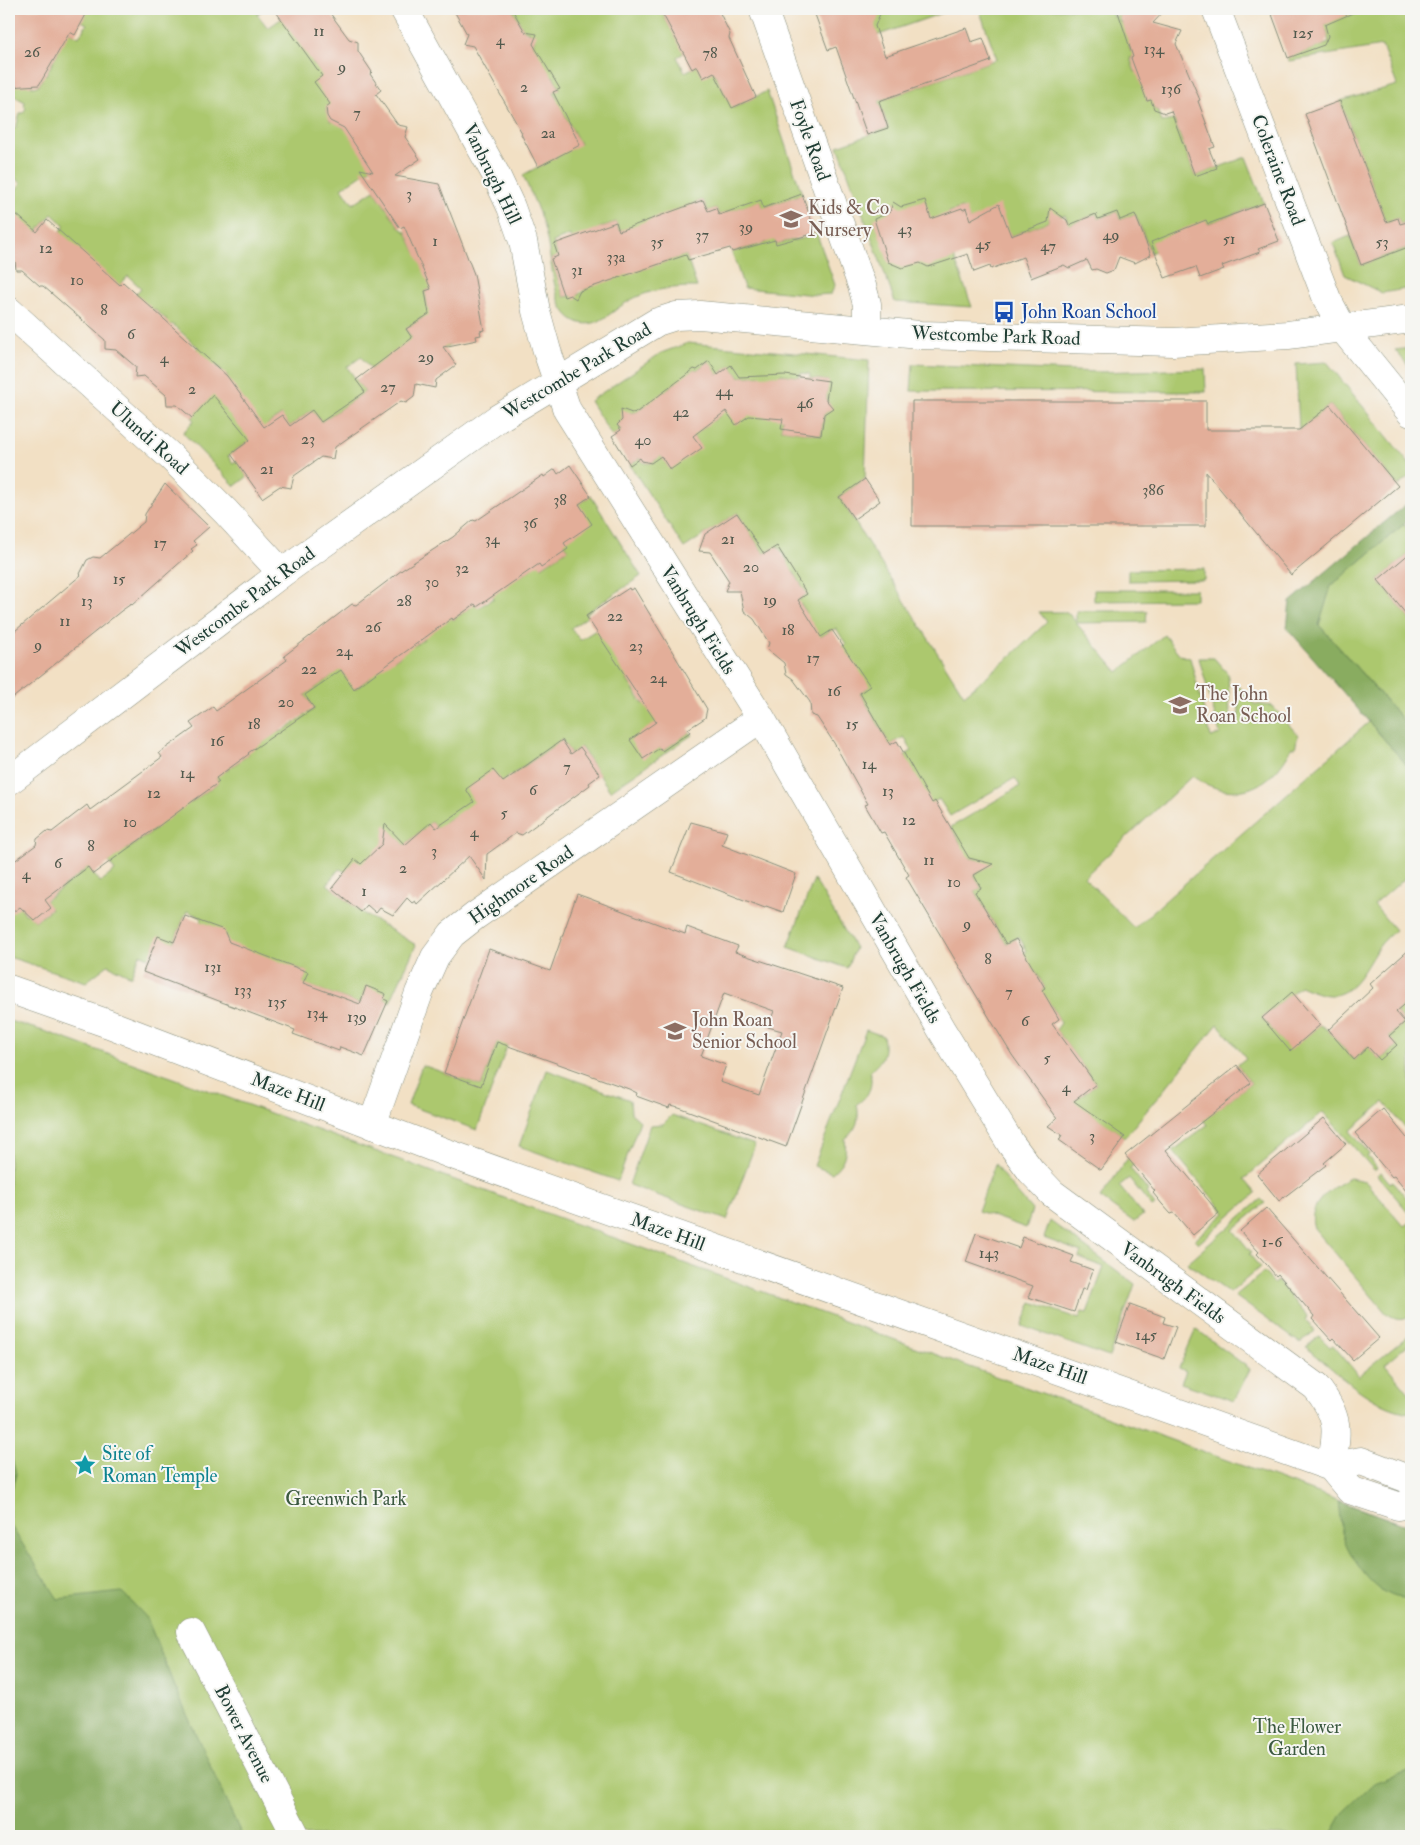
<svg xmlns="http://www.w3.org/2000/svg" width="1420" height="1845" viewBox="0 0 1420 1845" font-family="'IM FELL Double Pica',serif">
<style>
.green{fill:#acc86e;stroke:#668251;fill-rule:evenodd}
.forest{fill:#89ac61;stroke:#54744a}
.building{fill:#e3ae99;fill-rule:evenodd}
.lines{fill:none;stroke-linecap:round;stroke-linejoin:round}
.minor-casing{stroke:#888e7c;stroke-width:29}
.minor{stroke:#fff;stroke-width:28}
.labels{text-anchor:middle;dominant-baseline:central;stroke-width:4;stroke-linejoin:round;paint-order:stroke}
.number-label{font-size:16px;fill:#50594d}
.street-label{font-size:19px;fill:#1f3d34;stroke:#f6f6f2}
.education-label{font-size:19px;fill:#785e54;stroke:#f6f6f2;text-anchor:start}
.transit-label{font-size:19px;fill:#164399;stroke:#f6f6f2;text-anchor:start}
.culture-label{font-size:19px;fill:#0d838f;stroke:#f6f6f2;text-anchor:start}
.park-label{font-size:19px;fill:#3b5940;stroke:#f6f6f2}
</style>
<rect width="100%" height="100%" fill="#f6f6f2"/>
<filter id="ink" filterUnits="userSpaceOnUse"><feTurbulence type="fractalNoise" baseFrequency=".02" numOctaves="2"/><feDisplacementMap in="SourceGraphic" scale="10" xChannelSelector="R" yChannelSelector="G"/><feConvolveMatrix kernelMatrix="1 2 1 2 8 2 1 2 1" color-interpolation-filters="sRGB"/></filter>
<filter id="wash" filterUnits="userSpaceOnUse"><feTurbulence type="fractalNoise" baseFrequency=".0096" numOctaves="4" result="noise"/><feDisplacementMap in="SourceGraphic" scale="20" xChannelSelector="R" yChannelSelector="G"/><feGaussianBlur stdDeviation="1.12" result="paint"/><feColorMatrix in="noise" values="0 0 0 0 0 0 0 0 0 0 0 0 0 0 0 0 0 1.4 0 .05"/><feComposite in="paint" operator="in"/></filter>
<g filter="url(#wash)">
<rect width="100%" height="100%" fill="#f2e0c4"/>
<path class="green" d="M59,9H265L257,14L268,28L288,14L323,54L312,62L341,97L326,108L330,121C349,125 362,150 374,166L342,188L353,204L374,190L400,228L406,232L415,251L436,288L425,291L428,307L458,339L445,349L422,318L406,329L413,340L371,369L361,357L347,367L365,392L321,422L312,410L290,426L281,415L267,425L275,436L247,442L228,456L233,463L237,460L247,477L235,486L183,433L194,420L192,418L228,376L215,364L206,374L189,358L198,347L172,324L163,334L158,330L167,320L154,309L145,318L128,303L141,288L128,276L112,294L56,236L65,226L52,214L27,243L23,240L9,257V198L12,199L16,193V190L21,183L9,173V128H16L20,113H23L26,108L24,105L25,102L9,93L10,74L34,87L39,85L42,80L41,73L9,55L46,75L58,53L54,50L65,30L79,37L87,24Z
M512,9H660L671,29L689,50L677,57L685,72L697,66L714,72L733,108L767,91L802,194L763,208L761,201L719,215L716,208L708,211L703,200L687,206L691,217L619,231L616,222L601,227L575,249L570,235L553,242L558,256L551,259L564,297L578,295L590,286L686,255L697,287C672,287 649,289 627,302C617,308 609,316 599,321C586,327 573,323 565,312C553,296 551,256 546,235C541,214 531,194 523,175L580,144L563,112L553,101L557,99L554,92L560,89L553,76L547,78L533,44L535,39L531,33L524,30Z
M881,9H954L864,40L872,17Z
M979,9H1110L1113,17L1120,14L1119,20L1124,26L1131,44L1129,47L1131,52H1135L1136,56L1130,58L1135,72L1143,69L1147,101L1153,99L1154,109L1157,110L1162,122L1174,120L1195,176L1246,157L1264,203L1208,224L1206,221L1151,253L1135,214L1120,220L1117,212L1098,219L1096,214L1069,225L1065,215L1062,216L1058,214L1049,217L1048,222L1011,236L996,207L971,223L965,209L961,208L949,212L947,237L972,307L895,302L838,146L888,128L879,101L997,59Z
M1301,9H1411V227L1409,221L1400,224L1398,218L1386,222L1340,101L1397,85L1382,46L1289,61L1287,58L1329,43L1327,31L1322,26L1328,24L1305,18Z
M816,232L835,285L831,294L816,295L744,288L732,252L761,245L774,238L776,244C788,240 810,240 816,232Z
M1350,236L1361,265L1406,248L1411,259V288L1382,293L1345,275L1333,243Z
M688,343L869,360L865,479L839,497L964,695L1011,656L1047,622L1039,612H1067L1076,622V611H1147L1146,622L1076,623L1118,672L1164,635L1180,655L1190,658L1211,737L1220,734L1199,658H1214L1228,674L1230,716L1239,715L1238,685L1254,704L1272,706L1298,735L1295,748L1292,747C1270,791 1233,804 1192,776L1084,877L1134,928L1369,722L1411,770V873L1374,905L1395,930C1390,935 1385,939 1381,944C1368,960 1357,992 1334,995C1322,996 1310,990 1300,986L1262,1018L1290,1050L1320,1025L1328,1030L1354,1060L1368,1047L1380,1060L1397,1046L1389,1036L1405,1022L1396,1012L1411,999V1135L1384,1102L1350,1131L1370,1154L1367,1156L1377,1168L1374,1170L1323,1112L1244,1179L1256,1193L1199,1243L1195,1239L1225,1213L1173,1151L1207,1125L1203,1120L1251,1083L1237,1065L1246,1058L1218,1024L1125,1137L1073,1102L1096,1084L1056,1030L1061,1023L1051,1005L1031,996L1045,988L1036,972L1021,955L1027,951L1019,937L1006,944L977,895L975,892L981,888L974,875L984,869L978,860L970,858L958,865L949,851L961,844L951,827L1020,786L1015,778L950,816L939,799L925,807L905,755L912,751L904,737L890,745L860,693L870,686L833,653L846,644L836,628L819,638L804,615L807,613L801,604L798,606L796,602L807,594L793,571L774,569L788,561L778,546L764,554L737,513L684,548L630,465L640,458L644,463H651L658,458L659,453L670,469L646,405L637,412L630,413L617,425L621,430L612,436L590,401L661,353ZM708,361L718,375L731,365L739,377L758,376L779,379L781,374L799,377L800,373L810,374V378L828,381L826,400L829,403L828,411L824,414L821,435L781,429L785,404L744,412L725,409L721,411V415L713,421H707V425L699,431L691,433L701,448L653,401L675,383L678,384L694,369L697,370Z
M1411,348V369L1395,350Z
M1327,362L1411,466V475L1398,486L1330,405L1299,430L1296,364Z
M913,364L1097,372L1205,369L1206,392L911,391Z
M591,496L641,576L586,613L587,617L571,628L580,640L596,630L639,671L627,680L643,704L653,699L668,722L650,734L662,751L690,732L692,735L610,791L581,747L571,754L562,740L501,782L476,804L446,821L439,831L431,822L405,845L394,834L392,835L404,895L339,869L327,884L361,912L416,945L390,1002L366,987L360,1004L310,986L300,990L307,972L297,968L182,966L202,918L187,911L174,942L149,958L140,954L131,976L108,965L86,982L9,957V915L18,904L26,915L28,913L35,921L51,909L45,901L84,871L87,866L100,882L115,871L101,852L128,849L157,828L149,817L181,794L189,804L219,782L214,775L226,771L249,754L240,741L283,731L314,709L305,695L332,676L318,656L327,650L355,689L370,678L352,653L380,641L394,660L400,656L394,646L408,636L414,646L424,639L414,623L442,603L453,620L470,608L459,591L463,587L478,608L494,598L474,568L498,551L517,579L533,568L520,549L526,545L542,567L568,549L561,539L579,504Z
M1404,524L1411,533V552L1378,580L1411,620V717L1405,722L1319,625L1331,586Z
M1204,569V580L1128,581V570Z
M1094,590H1196V600L1094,601Z
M814,879L855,948L847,968L788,947Z
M505,1020L515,1024L477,1130L408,1105L422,1065L481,1086Z
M9,1021L47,1032L1411,1527V1836H9Z
M866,1030L883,1036C886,1052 883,1061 870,1071C873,1086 870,1095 857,1104C860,1120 857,1129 845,1139C847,1154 844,1163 832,1173L814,1166Z
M547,1070L630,1100L631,1113L640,1121L618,1181L519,1146Z
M672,1115L755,1145L727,1220L629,1185L650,1125L663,1124Z
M1157,1128L1166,1139L1130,1168L1148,1191L1146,1193L1155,1205L1152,1207L1129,1178L1119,1186L1143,1215L1134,1222L1100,1198L1128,1158Z
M995,1164L1007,1181L1032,1210L1026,1228L978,1211Z
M1381,1172L1390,1183L1392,1181L1411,1203L1409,1213L1377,1175Z
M1350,1178L1365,1181L1404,1226L1411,1221V1315C1402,1321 1395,1319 1386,1313L1314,1228C1306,1205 1331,1187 1350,1178Z
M1261,1199L1265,1203L1233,1230L1251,1252L1249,1254L1260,1267L1230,1293L1187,1263Z
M1050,1221L1135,1284L1109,1357L1022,1326L1032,1302L1079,1319L1082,1312L1087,1313L1104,1267L1079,1258L1081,1252L1044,1238Z
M1264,1272L1274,1284L1277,1281L1308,1317L1305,1319L1315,1331L1300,1343L1235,1296Z
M1196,1329L1250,1369L1234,1401L1181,1383L1186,1371L1179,1368Z
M1410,1334L1411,1342L1385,1364L1411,1395V1413C1371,1408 1336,1371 1306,1347L1319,1336L1330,1347L1333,1345L1359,1376Z"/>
<path class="forest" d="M1411,500V518L1331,586L1319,625L1411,729V770L1287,628L1290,602Z
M9,1447L16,1474L9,1500Z
M1338,1501L1411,1527V1597C1382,1605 1356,1566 1346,1544C1340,1531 1340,1515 1338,1501Z
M9,1523L58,1599L122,1592L147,1618L175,1688L242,1836H9Z
M1411,1770V1836H1330L1343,1813L1376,1782Z"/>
<g id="blocks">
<path class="building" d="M9,9H89L75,35L70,32L39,85L9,87Z
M274,9H327L349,39L358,42V51L372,72L370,74L381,90L376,94L398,125L408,127L405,137L420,159L395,176L439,184L474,274L484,330L480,331L481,335L476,336L477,340L443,347L456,365L436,380L435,388L416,384L414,397L406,403L401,401L335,447L333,459L321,457L294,476L291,488L280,486L262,498L231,454L250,440L213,395L192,418L177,405H167L166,395L144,376L135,377L136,367L116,350L105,349V340L43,286H40L22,270H16L15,261L9,256V208L37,232L47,220L120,285L123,282L227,376L264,427L282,415L290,426L312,410L321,422L365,392L356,380L412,338L406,329L429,314L425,291L431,289L404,226L400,228L360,169L373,172L344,128L330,121L327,116L326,107L330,104L314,82L322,76Z
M453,9H512L525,32L537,34L533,44L560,89L553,92L580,145L538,167L521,134L522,133L473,46L463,44L467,34Z
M660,9H718L730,34L729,38L756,97L732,108L714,72L703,78L697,66L692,69Z
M813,9H882L875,26L885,56L966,28L971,42L983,38L991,61L879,101L888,128L867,135L836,47L828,50Z
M1117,9H1166L1153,23L1182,31L1176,44L1200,100L1198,101L1215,147L1209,149L1217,168L1195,176L1171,111L1165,113L1154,109L1151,100L1147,101L1131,58L1133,57Z
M1270,9H1362L1325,25L1328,36L1324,45L1288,58Z
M1340,101L1386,222L1398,218L1400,224L1411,221V246L1361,265L1305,114Z
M802,194L816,233L776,244L775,240L732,252L730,248L688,260L686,255L580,291L576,299L570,295L564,297L551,259L558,256L554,244L616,222L619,231L703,200L708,211L716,208L719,215L761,200L763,208Z
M925,200L931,219L962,208L963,210L966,208L970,220L999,204L1011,236L1048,222L1050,208L1067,220L1069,225L1096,214L1098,219L1117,212L1120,220L1135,214L1151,255L1135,263L1119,257L1114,270L1106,273L1096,269L1092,270L1087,260L1069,268L1064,265L1031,278L1023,257L991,269L990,266L974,272L968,254L928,267L920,263L902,268L888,262L874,219L890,212L893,202L901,207Z
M1264,203L1279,241L1258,249L1260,252L1222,266L1224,269L1200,278L1196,267L1165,278L1151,242L1206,220L1208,224Z
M709,361L718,375L731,365L739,377L785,375L829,381L826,400L833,408L824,414L821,435L781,429L783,419L749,416L736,425L726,411L693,436L702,448L670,470L661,456L651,463L642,461L640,458L630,465L612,436L621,430L617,425L622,420L621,409L632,413L637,412L694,369L697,370Z
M912,401H1206V430H1299L1330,405L1398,486L1291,575L1206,472V526H912Z
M570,465L591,496L579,504L592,524L564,543L568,549L541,567L539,564L477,607L475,604L453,620L452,618L354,689L341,670L305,695L314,708L248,753L249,754L216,778L219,782L93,874L88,867L45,900L51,908L35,921L20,907L9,915V865L36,845L37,839L47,831L52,832L87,805L90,810L162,757L159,753L194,728L190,723L213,707L216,711L287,660L284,656L352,604L356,605L402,570L453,537L473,520L476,521L543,475L544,477L555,469L558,474Z
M865,479L880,501L854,519L839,497Z
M165,484L209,527L193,541L197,545L191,549L193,551L132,605L131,604L121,611L9,701V636L81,575L80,574L87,560L93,557L100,558L144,522L145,514Z
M737,513L764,554L777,546L807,594L798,600L821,637L832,630L870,686L860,693L890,745L897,741L932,803L935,801L969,858L993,864L974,875L981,888L975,892L1006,944L1016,939L1045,988L1042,990L1059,1019L1052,1024L1096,1084L1074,1101L1125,1137L1101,1170L1059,1140L1062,1135L1048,1126L1057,1118L1012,1055L992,1022L906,877L909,875L884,832L881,833L865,805L868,804L834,743L817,717L811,715L810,702L793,679L786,674L784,663L767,649L769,643L754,619L744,611L740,591H725L729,581L710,552L699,551L705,534Z
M1411,552V620L1378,580Z
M629,588L630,590L634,588L707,709L705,718L688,729L690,732L662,751L660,748L643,759L630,740L656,722L586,616Z
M562,740L571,754L580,747L600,775L589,783L590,785L522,835L516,833L487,854L486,880L469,856L417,904L415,901L412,903L407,898L393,915L380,908L376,913L367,905L361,912L332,888L355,859L361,864L382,844L385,824L405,845L431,822L436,828L474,802L466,789L493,770L503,782Z
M691,822L727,832L722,845L796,874L783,912L766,906L765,908L671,872Z
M577,894L685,934L687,927L738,946L735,952L843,988L786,1147L678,1107L670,1105L669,1108L636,1096L637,1093L629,1089L497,1042L481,1086L444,1073L489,949L550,971ZM724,993L774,1011L768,1027L782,1031L759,1095L720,1082L726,1065L701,1056Z
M185,916L224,930L229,942L308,972L303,983L360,1004L366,986L386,994L384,999L388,1001L364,1056L340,1047L339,1051L293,1034L295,1030L143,972L158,936L174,942Z
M1411,948V999L1396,1012L1405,1022L1389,1036L1397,1045L1380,1060L1368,1047L1354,1060L1328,1030L1373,988L1370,984Z
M1292,992L1320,1025L1290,1051L1262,1018Z
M1237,1065L1251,1083L1166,1150L1219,1213L1193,1235L1174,1213L1171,1214L1162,1204L1153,1193L1155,1191L1125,1155Z
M1383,1109L1411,1143V1197L1394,1176L1392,1177L1355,1133Z
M1324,1118L1346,1144L1324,1163L1326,1165L1279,1201L1257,1174Z
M1266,1208L1379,1338L1353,1360L1333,1338L1331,1340L1322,1330L1312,1319L1314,1316L1278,1274L1276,1276L1267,1265L1257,1254L1259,1252L1240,1231Z
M976,1233L1019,1248L1023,1237L1074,1256L1071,1262L1093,1270L1086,1290L1082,1289L1074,1312L1028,1297L1033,1286L966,1262Z
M1130,1304L1165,1317L1163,1323L1176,1327L1164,1359L1116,1342Z"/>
</g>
</g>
<g filter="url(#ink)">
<use href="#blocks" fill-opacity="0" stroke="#888e7c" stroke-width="1"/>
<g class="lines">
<g class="minor-casing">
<path id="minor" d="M404,9L495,173L511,207L523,241L536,311L547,351L567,410L761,718L941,1029L1011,1144L1031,1171L1052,1193L1316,1387C1340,1417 1338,1431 1331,1467
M763,9L862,286L867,304V329
M1216,9L1327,299L1343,329L1411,413
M9,311L171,457L226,512L282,573
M9,781L282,573L497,419L657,322L676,316L700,315L920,335L1173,342L1288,335L1411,319
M9,989L109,1024L447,1153L1331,1467L1361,1461L1408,1479L1411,1482
M372,1125L419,993L435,957L452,934L475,916L761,718
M1331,1467L1350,1490L1398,1506L1411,1504
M191,1632L296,1836"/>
</g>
<use href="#minor" class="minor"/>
</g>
</g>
<defs>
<g id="school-bare" transform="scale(1.725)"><path d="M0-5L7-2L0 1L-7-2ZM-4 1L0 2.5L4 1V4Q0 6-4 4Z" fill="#8d6e63" stroke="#f6f6f2" stroke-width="2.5" paint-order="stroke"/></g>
<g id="bus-bare" transform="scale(1.725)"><path d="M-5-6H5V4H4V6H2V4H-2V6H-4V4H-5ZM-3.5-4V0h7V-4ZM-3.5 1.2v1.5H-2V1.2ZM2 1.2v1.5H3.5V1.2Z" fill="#1a4fb4" stroke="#f6f6f2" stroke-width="2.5" paint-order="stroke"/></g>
<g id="sight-bare" transform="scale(1.725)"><path d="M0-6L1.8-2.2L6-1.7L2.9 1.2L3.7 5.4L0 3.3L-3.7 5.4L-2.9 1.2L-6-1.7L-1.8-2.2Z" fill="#0f9aa8" stroke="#f6f6f2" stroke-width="2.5" paint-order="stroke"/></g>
</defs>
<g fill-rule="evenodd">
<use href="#school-bare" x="791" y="219"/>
<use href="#bus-bare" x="1004" y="312"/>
<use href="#school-bare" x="1180" y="705"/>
<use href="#school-bare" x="675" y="1031"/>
<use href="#sight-bare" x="85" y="1465"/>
</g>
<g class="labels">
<g class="number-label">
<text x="319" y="31">11</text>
<text x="1303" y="33">125</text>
<text x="500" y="40">4</text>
<text x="1154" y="49">134</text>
<text x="32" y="52">26</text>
<text x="710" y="53">78</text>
<text x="342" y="67">9</text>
<text x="524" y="87">2</text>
<text x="1171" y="89">136</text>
<text x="357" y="113">7</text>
<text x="548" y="133">2a</text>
<text x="409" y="194">3</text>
<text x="746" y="227">39</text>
<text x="905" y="229">43</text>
<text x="702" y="235">37</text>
<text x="1111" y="235">49</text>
<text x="1229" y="239">51</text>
<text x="435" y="241">1</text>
<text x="657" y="242">35</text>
<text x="1382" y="242">53</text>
<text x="983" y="244">45</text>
<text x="1048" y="246">47</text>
<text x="46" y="248">12</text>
<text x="616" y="257">33a</text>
<text x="577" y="270">31</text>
<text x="77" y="280">10</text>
<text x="104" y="310">8</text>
<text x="131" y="334">6</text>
<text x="426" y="357">29</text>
<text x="164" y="358">4</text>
<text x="388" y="387">27</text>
<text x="192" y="389">2</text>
<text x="724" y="391">44</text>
<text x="805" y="403">46</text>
<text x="681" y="412">42</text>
<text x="308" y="439">23</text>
<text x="643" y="440">40</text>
<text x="267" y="469">21</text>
<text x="1153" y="490">386</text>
<text x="560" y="500">38</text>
<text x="530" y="523">36</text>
<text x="492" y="539">34</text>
<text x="728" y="539">21</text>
<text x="160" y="543">17</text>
<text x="751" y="567">20</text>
<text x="462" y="568">32</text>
<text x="119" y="579">15</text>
<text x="432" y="582">30</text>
<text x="770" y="600">19</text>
<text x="87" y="601">13</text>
<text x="404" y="601">28</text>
<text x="615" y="616">22</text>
<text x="65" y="621">11</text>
<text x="373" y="627">26</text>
<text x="788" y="630">18</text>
<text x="38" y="645">9</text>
<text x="636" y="646">23</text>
<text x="344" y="651">24</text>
<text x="813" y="658">17</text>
<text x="309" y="669">22</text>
<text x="658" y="678">24</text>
<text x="834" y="691">16</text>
<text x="286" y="702">20</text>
<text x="254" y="724">18</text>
<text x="852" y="724">15</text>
<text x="217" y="741">16</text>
<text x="869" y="764">14</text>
<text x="567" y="767">7</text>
<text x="187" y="773">14</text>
<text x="533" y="790">6</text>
<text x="888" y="791">13</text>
<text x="154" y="793">12</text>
<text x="504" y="813">5</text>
<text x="909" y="820">12</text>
<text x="130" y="822">10</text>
<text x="474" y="832">4</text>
<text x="91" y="846">8</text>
<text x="434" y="851">3</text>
<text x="929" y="860">11</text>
<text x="58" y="863">6</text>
<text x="403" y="868">2</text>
<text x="26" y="874">4</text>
<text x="954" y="882">10</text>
<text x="364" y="891">1</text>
<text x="967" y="924">9</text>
<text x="988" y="959">8</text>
<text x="213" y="967">131</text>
<text x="243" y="990">133</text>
<text x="1009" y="992">7</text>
<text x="277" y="1002">135</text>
<text x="317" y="1013">134</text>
<text x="357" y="1017">139</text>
<text x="1025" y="1021">6</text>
<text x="1047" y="1058">5</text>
<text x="1066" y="1087">4</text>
<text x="1092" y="1136">3</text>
<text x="1272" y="1242">1-6</text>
<text x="989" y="1253">143</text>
<text x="1146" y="1335">145</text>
</g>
<g class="street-label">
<text transform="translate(810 140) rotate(70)">Foyle Road</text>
<text transform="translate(1278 170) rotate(69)">Coleraine Road</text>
<text transform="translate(492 174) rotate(64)">Vanbrugh Hill</text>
<text transform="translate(996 336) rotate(2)">Westcombe Park Road</text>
<text transform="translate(577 371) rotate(-31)">Westcombe Park Road</text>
<text transform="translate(149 438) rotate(42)">Ulundi Road</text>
<text transform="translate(245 602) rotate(-37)">Westcombe Park Road</text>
<text transform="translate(698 620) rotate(58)">Vanbrugh Fields</text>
<text transform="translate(521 885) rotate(-35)">Highmore Road</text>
<text transform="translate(905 968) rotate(60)">Vanbrugh Fields</text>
<text transform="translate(288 1092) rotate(21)">Maze Hill</text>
<text transform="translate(668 1232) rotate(20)">Maze Hill</text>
<text transform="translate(1173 1283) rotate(36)">Vanbrugh Fields</text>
<text transform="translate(1050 1366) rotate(19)">Maze Hill</text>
<text transform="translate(244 1734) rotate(63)">Bower Avenue</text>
</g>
<g class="education-label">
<text x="808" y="208">Kids &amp; Co<tspan x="808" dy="22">Nursery</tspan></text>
<text x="1196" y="694">The John<tspan x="1196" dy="22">Roan School</tspan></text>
<text x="692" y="1020">John Roan<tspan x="692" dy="22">Senior School</tspan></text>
</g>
<g class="transit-label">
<text x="1021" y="312">John Roan School</text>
</g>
<g class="culture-label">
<text x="102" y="1454">Site of<tspan x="102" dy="22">Roman Temple</tspan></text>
</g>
<g class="park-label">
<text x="346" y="1499">Greenwich Park</text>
<text x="1297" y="1727">The Flower<tspan x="1297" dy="22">Garden</tspan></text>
</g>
</g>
<rect width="1420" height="1845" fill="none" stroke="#f6f6f2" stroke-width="30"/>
</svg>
